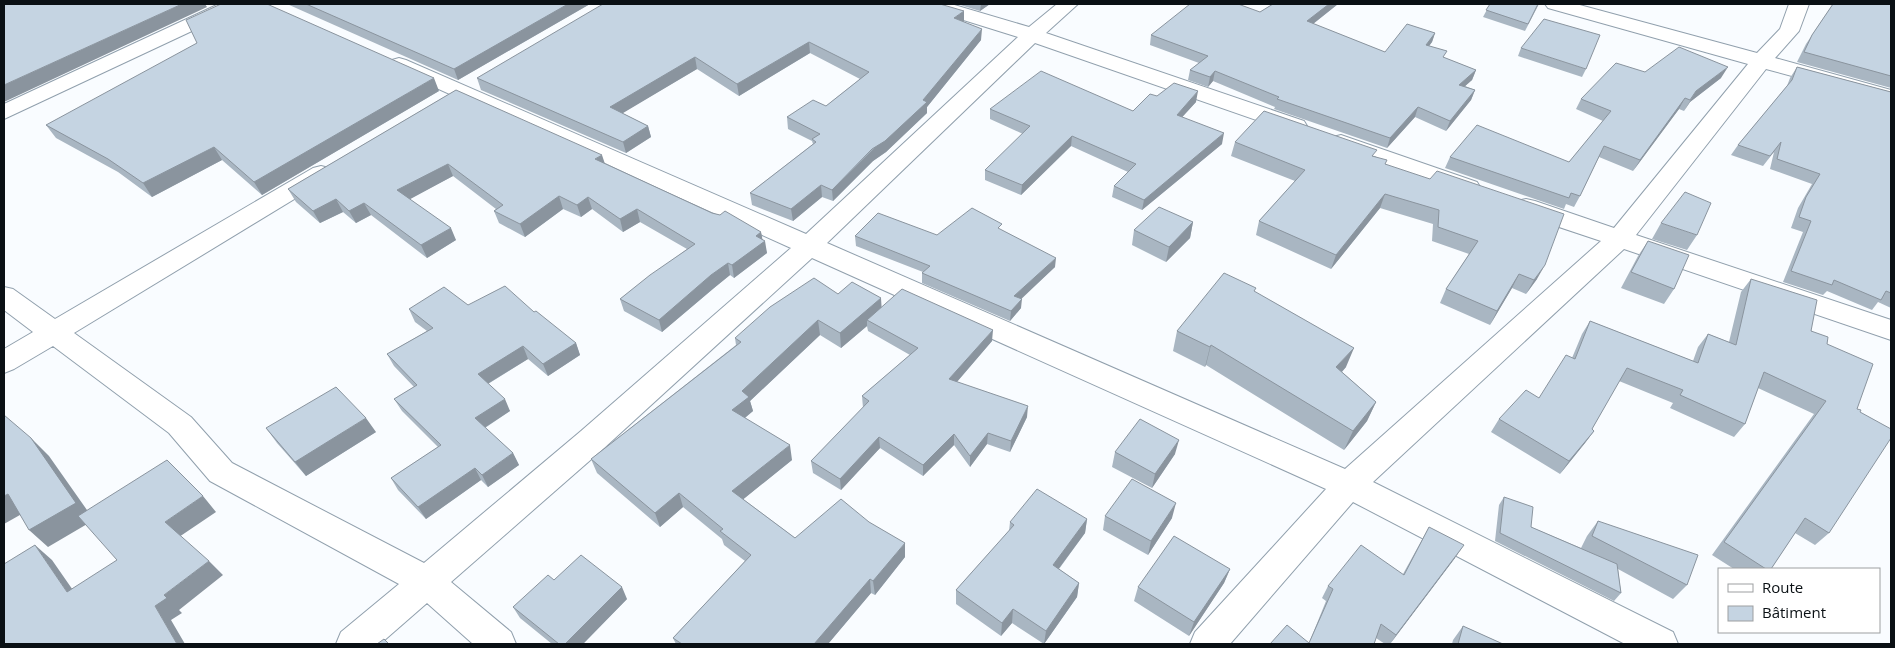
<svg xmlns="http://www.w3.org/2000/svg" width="1895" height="648" viewBox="0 0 1895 648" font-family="'Open Sans',sans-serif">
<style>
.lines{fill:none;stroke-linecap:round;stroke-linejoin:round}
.minor-casing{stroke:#91a0ad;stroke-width:2}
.minor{fill:#fff;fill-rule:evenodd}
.wall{fill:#a9b6c2}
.shaded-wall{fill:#8a949e}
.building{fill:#c5d4e2;stroke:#8a949e}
</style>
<rect width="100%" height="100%" fill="#f9fcff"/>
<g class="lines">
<g class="minor-casing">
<path id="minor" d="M219,4H244L241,8L4,119V104Z
M922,4H951L1029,27L1057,4H1078L1046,33L1304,121L1307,126L1304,131L1296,133L1288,131L1035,43L827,243L1345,469L1601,241L1517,213L1514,207L1517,201L1526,199L1535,201L1614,228L1748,64L1548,8L1545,4H1576L1757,53L1780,29L1789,4H1809L1799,31L1775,58L1891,90V103L1766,69L1636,235L1891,320V340L1624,249L1373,482L1673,632L1678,644H1625L1353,502L1230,644H1190L1195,632L1326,489L812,258L603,449L451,582L511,632L516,644H473L427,603L380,644H336L341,632L399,584L210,481L169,433L53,346L14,369L4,373V349L33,332L4,310V287L13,289L55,319L313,168L321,166L329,168L333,173L329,178L74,333L191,417L232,463L424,563L581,431L791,248L392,68L389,64L392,60L399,58L406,60L806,234L1018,37L925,8Z
M1341,135L1477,182L1480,187L1477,192L1468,195L1459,192L1333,147L1330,142L1333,137Z"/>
</g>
<use href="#minor" class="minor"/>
</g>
<path class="wall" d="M287,4H590L458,80Z
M957,4H990L980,11Z
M1273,4H1338L1313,24L1385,52L1435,33L1432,42L1429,46L1445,58L1476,70L1472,80L1465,86L1475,90L1471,100L1446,131L1415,117L1387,148L1274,109L1275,107L1213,81L1208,87L1188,80L1190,70L1199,63L1150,45L1151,35L1260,12Z
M1490,4H1539L1525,31L1483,17Z
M1833,4H1891V88L1797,62L1806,44Z
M964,22L981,40L927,107V113L886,152L873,161L833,201L822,197L793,221L752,205L750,193L813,144L812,141L788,129L787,117L826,106L860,79L810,53L739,96L697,69L622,113L648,126L651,137L626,153L481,90L477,78Z
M1521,48L1586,69L1582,77L1518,56Z
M1797,67L1891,92V308L1878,302L1872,310L1827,291L1823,295L1783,282L1803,232L1791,228L1798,208L1812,184L1770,169L1774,152L1763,166L1731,155L1738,145L1787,86L1790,78Z
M1645,72L1721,78L1690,102L1684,111L1679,109L1633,171L1599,157L1580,196L1574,207L1566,204L1564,209L1445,168L1450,157L1569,162L1603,121L1576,109L1581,99Z
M456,90L605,163L712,213L761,232L762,239L767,253L734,278L730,275L714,288L662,332L624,311L620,299L687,249L640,222L623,232L592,209L581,217L563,209L525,237L499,223L494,211L496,209L453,176L409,199L456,240L427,258L371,215L356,223L343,212L320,223L296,202L288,189Z
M439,91L262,195L222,160L152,197L118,172L56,138L46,125Z
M1157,96L1196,102L1182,117L1222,144L1142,210L1112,197L1114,186L1128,172L1071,146L1021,195L985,180V170L1023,134L990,119V109L1133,111Z
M1235,142L1375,156L1537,279L1526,294L1512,288L1490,325L1440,303L1446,289L1469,254L1432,241L1433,224L1380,208L1331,269L1256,235L1259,221L1295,181L1231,156Z
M1193,222L1190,238L1166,262L1132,245L1134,230Z
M1661,223L1697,235L1687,250L1652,239Z
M1002,230L1055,267L1021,298V308L1010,321L922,283V273L923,272L856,246L855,236L937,235Z
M1648,241L1674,289L1664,304L1621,288L1638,256Z
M1751,279L1827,344L1857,409L1860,412L1829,533L1815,545L1795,533L1771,569H1734L1712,555L1814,414L1758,388L1745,424L1734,437L1670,408L1673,403L1619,381L1592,429L1594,431L1585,443L1560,474L1491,432L1499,419L1539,398L1572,358L1582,334L1590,321L1693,361L1698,347L1708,334L1729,342L1741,292Z
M1255,292L1346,367L1342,372L1376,402L1367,421L1344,450L1206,365L1205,367L1173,351L1177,331Z
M838,294L881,298V307L992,341L957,382L1027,417L1010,452L987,444L970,467L954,445L923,476L880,448L841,490L813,473L811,461L863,408L862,396L910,355L868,331L867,326L841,348L820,335L750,401L753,411L745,418L792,460L743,499L795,538L905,557L875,595L871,593L828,644H676L673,638L745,561L724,545L722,539L683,507L660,527L597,473L591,459L736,345L735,338Z
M468,305L534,312L576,343L580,355L548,376L528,359L488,384L510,411L485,428L513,453L519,465L488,487L481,480L426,519L398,490L391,478L438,447L402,411L394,399L414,387L394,366L387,354L427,331L415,322L409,309Z
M266,428L376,432L306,476L277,443Z
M1115,452L1175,454L1152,488L1112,467Z
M1504,497L1531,527L1581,548L1587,536L1598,521L1687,585L1673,599L1618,569L1621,593L1614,601L1495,541L1499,505Z
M1105,516L1172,518L1148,555L1103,530Z
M1087,519L1085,533L1059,569L1079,583L1077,597L1044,644L1012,623L1001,636L956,604V590L1009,531L1010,522Z
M1429,527L1455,558L1390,644H1385L1376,638L1374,644H1270L1309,643L1326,601L1322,598L1328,586L1403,574Z
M1230,569L1224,583L1189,636L1134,601L1138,587Z
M554,580L627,599L583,644H552L520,618L513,607Z
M1463,626L1503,644H1452L1453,640Z"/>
<path class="shaded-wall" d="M182,4H205L207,7L4,102V85Z
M568,4H590L458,80L454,69Z
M981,4H990L980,11Z
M1329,4H1338L1304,31L1307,21Z
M964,11V22L954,18Z
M982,29L981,40L927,107V113L886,152L873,161L833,201L832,190L923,100Z
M1435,33L1432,42L1423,54L1426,45Z
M809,42L810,53L739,96L737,84Z
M695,57L697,69L613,119L610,107Z
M1728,67L1721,78L1690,102L1684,111L1696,91Z
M1476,70L1472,80L1455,95L1459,85Z
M1215,71L1213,81L1208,87L1210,77Z
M434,78L439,91L262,195L254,182Z
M1475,90L1471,100L1446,131L1450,121Z
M1198,91L1196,102L1175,125L1177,115Z
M1685,98L1679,109L1633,171L1640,160Z
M1418,107L1415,117L1387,148L1390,138Z
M648,126L651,137L626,153L623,142Z
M1224,133L1222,144L1142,210L1144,200Z
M1072,136L1071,146L1021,195L1022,185Z
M214,147L222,160L152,197L143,183Z
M602,155L606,167L595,159Z
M448,164L453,176L403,203L397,190Z
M821,185L822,197L793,221L791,209Z
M1385,194L1380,208L1331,269L1336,255Z
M559,196L563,209L525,237L520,224Z
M588,197L592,209L581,217L577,205Z
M336,199L343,212L320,223L313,211Z
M364,203L371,215L356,223L349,211Z
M637,209L640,222L623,232L620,219Z
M1193,222L1190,238L1166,262L1169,247Z
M451,228L456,240L427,258L421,245Z
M761,232L763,242L765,241L767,253L734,278L732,265L756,236Z
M1056,258L1055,267L1014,306V296Z
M728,263L730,275L714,288L662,332L659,320L711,275Z
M1545,265L1537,279L1526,294L1534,280Z
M1519,274L1512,288L1490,325L1497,311Z
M881,298L882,313L867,320V326L841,348L840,333Z
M1022,299L1021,308L1010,321L1011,311Z
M818,320L820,335L750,401L753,411L736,425L732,410L742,391Z
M993,330L992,341L949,391V379Z
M576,343L580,355L548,376L543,364Z
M1211,345L1206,365L1205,367L1210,347Z
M523,346L528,359L484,386L478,374Z
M1354,348L1346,367L1328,387L1336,367Z
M505,399L510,411L481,430L475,418Z
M1376,402L1367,421L1344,450L1353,431Z
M1028,406L1027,417L1010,452L1011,441Z
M366,418L376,432L306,476L295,462Z
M1594,431L1585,443L1560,474L1569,461Z
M988,433L987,444L970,467V456Z
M954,434V445L923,476V465Z
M879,437L880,448L841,490L840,479Z
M31,438L49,456L94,520L48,547L29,530Z
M1179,440L1175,454L1152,488L1155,474Z
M790,445L792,460L735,506L732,491Z
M513,453L519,465L488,487L482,475Z
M475,468L481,480L426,519L418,507Z
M679,493L683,507L660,527L655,513Z
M8,494L27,511L4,524V496Z
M203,496L216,512L179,537L165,522Z
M1176,503L1172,518L1148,555L1151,541Z
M1087,519L1085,533L1051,579L1053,565Z
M905,543V557L875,595L873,581Z
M35,545L52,560L84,606L67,592Z
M1464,545L1455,558L1390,644L1396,635Z
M209,561L223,575L179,610L182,613L171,620L185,644H177L155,606L164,595Z
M1230,569L1224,583L1189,636L1194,622Z
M870,579L871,593L828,644H814Z
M1079,583L1077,597L1044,644L1046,631Z
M622,587L627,599L583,644H565Z
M1013,609L1012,623L1001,636L1002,623Z"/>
<path class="building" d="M4,4H182L4,85Z
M221,4H267L434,78L254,182L214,147L143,183L108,159L46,125L197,43L186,20Z
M306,4H568L454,69Z
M603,4H940L964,11L954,18L982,29L923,100L927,102L885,141L872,149L832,190L821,185L791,209L750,193L816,142L812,139L820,134L787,117L813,100L826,106L869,72L809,42L737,84L695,57L610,107L648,126L623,142L477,78Z
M1190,4H1238L1260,12L1273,4H1329L1307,21L1385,52L1407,24L1435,33L1426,45L1447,51L1443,57L1476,70L1459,85L1475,90L1450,121L1418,107L1390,138L1277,99L1279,97L1215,71L1210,77L1190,70L1208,56L1151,35Z
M1490,4H1538L1528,24L1486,10Z
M1833,4H1891V76L1804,52L1812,35Z
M1544,19L1600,35L1586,69L1521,48Z
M1679,47L1728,67L1696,91L1690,100L1685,98L1640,160L1604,146L1580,196L1571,193L1569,198L1450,157L1477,125L1569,162L1611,111L1581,99L1616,63L1645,72Z
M1797,67L1891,92V293L1886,291L1881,300L1834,280L1832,285L1791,271L1811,221L1799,217L1806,197L1820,174L1777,159L1781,142L1770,156L1738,145L1792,80Z
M1041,71L1133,111L1150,94L1157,96L1174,83L1198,91L1177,115L1224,133L1144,200L1114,186L1136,164L1072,136L1022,185L985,170L1030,126L990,109Z
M456,90L602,155L595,159L712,213L720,215L725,211L761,232L756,236L765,241L732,265L728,263L711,275L659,320L620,299L650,275L695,244L637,209L620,219L588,197L577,205L559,196L520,224L494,211L503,205L448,164L397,190L451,228L421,245L364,203L349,211L336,199L313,211L288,189Z
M1264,111L1377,150L1372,156L1387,160L1385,164L1430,179L1437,171L1564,214L1545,265L1534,280L1519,274L1497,311L1446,289L1478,241L1438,227L1439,210L1385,194L1336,255L1259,221L1305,170L1235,142Z
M1685,192L1711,203L1697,235L1661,223Z
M1159,207L1193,222L1169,247L1134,230Z
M972,208L1002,224L998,228L1056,258L1014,296L1022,299L1011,311L922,273L930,266L855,236L878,213L937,235Z
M1648,241L1689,255L1674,289L1631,272Z
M1224,273L1256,288L1254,291L1354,348L1336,367L1376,402L1353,431L1211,345L1210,347L1177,331Z
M814,278L838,294L852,282L881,298L840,333L818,320L742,391L749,397L732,410L790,445L732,491L795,538L841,499L869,522L905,543L873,581L870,579L814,644H682L673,638L751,555L720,531L723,529L679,493L655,513L591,459L741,342L735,338L770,307Z
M1751,279L1817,300L1811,331L1828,337L1827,344L1873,364L1857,409L1861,410L1860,412L1891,429V438L1829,533L1805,518L1771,569H1766L1724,542L1826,401L1764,372L1745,424L1680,395L1683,390L1627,368L1592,429L1594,431L1569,461L1499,419L1526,390L1539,398L1566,355L1575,359L1590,321L1698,363L1708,334L1736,345Z
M505,286L534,312L536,311L576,343L543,364L523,346L478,374L505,399L475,418L513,453L482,475L475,468L418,507L391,478L441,445L394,399L417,385L387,354L433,328L409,309L444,287L468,305Z
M902,289L993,330L949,379L1028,406L1011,441L988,433L970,456L954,434L923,465L879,437L840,479L811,461L869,401L862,396L918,348L867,320Z
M336,387L366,418L295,462L266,428Z
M4,415L31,438L76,503L29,530L8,494L4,496Z
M1140,419L1179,440L1155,474L1115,452Z
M167,460L203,496L165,522L209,561L164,595L167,598L155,606L177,644H4V564L35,545L67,592L117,560L78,516Z
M1132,479L1176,503L1151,541L1105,516Z
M1037,489L1087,519L1053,565L1079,583L1046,631L1013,609L1002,623L956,590L1014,525L1010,522Z
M1504,497L1533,507L1531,527L1617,564L1621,593L1500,533Z
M1598,521L1698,555L1687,585L1592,536Z
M1429,527L1464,545L1396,635L1381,624L1374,644H1270L1287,625L1309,643L1333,589L1328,586L1361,545L1404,575Z
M1174,536L1230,569L1194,622L1138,587Z
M581,555L622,587L565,644H559L513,607L548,575L554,580Z
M1463,626L1503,644H1458Z
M384,639L389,644H377Z"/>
<rect width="1895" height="648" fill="none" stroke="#0a1014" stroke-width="10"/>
<rect x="1718" y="568" width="162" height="65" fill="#ffffff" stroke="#9d9fa1"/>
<rect x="1728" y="584" width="25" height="8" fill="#ffffff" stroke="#9d9fa1"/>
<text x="1762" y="593" font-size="15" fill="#0a1014">Route</text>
<rect x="1728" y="606" width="25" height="15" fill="#c5d4e2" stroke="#9d9fa1"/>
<text x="1762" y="618" font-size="15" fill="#0a1014">Bâtiment</text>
</svg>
